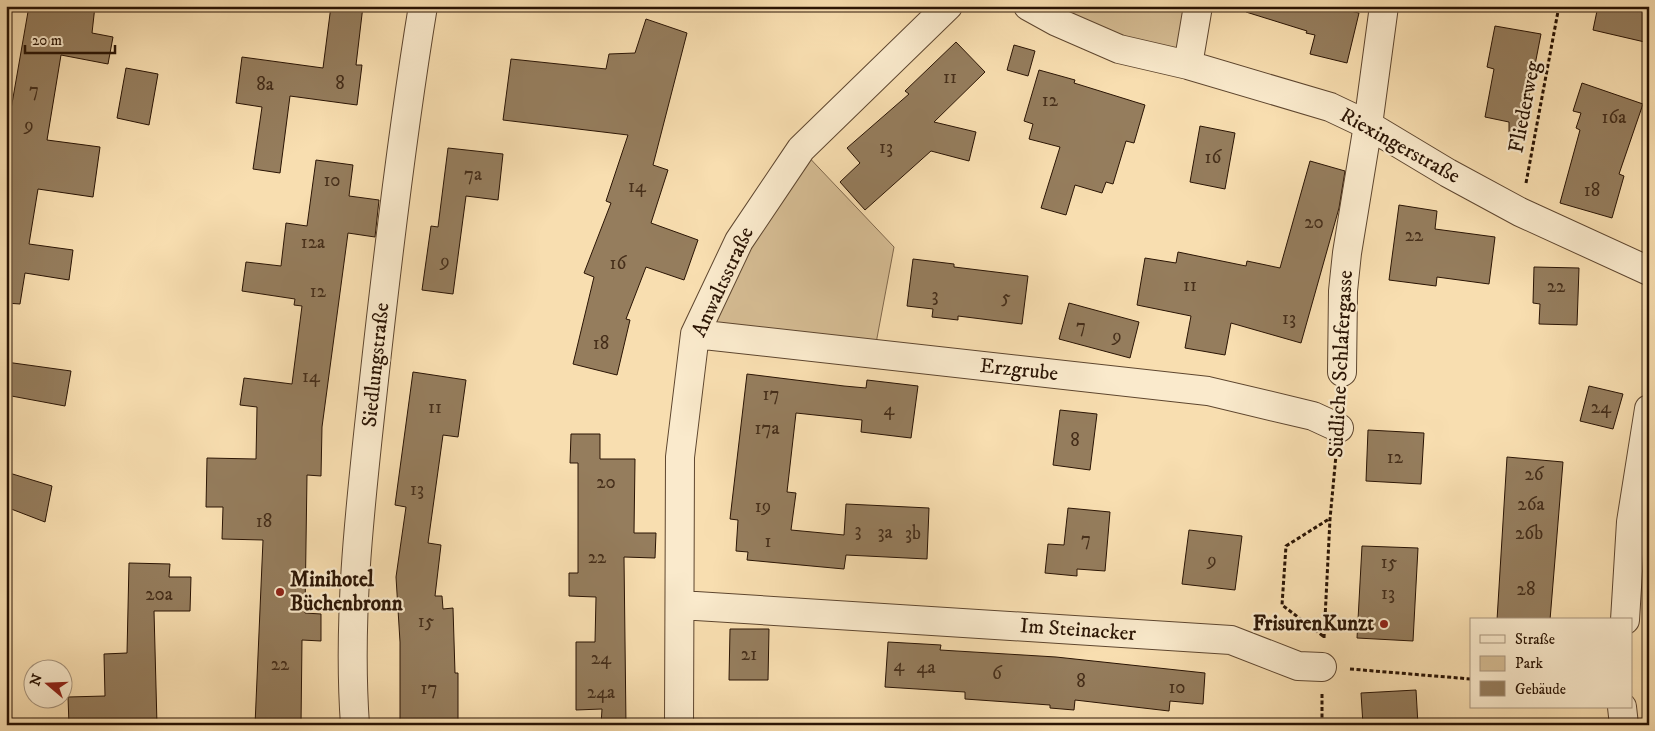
<svg xmlns="http://www.w3.org/2000/svg" width="1655" height="731" viewBox="0 0 1655 731" font-family="'IM FELL DW Pica',serif">
<style>
.green{fill:#d5bc93;stroke:#80684c}
.building{fill:#957d5d;stroke:#2a1404}
.lines{fill:none;stroke-linecap:round;stroke-linejoin:round}
.minor-casing{stroke:#5e462f;stroke-width:30}
.path{stroke:#2a1404;stroke-width:3;stroke-dasharray:4 2.5;stroke-linecap:butt}
.minor{stroke:#faeacc;stroke-width:28}
.poi-dot{fill:#8f2418;stroke:#faeacc;stroke-width:2}
.labels{text-anchor:middle;dominant-baseline:central;stroke-width:4.5;stroke-linejoin:round;paint-order:stroke}
.number-label{font-size:19px;fill:#452e1a}
.street-label{font-size:21px;fill:#2a1404;stroke:#faeacc}
.poi-label{font-size:21px;font-weight:bold;fill:#2a1404;stroke:#faeacc;text-anchor:start}
</style>
<rect width="100%" height="100%" fill="#f8deb0"/>
<filter id="stains"><feTurbulence type="fractalNoise" baseFrequency=".004" numOctaves="4"/><feColorMatrix values="0 0 0 0 .2 0 0 0 0 .09 0 0 0 0 .02 0 0 0 .5 -.17"/></filter>
<radialGradient id="worn" r=".72"><stop offset=".6" stop-color="#630" stop-opacity="0"/><stop offset="1" stop-color="#630" stop-opacity=".3"/></radialGradient>
<path class="green" d="M1028,6H1198L1188,65Z
M801,149L894,247L874,354L695,334Z"/>
<path class="building" d="M29,6H95L92,33L113,37L108,64L61,55L47,140L100,147L93,197L38,189L29,244L73,250L69,280L25,273L20,304L6,303V138Z
M331,6H363L356,65H362L357,105L290,96L280,173L253,169L262,107L236,103L242,57L323,68Z
M1247,6H1328L1359,13L1347,63L1310,54L1315,35L1306,33L1307,31L1246,12Z
M1598,6H1649V43L1593,30Z
M646,19L687,33L653,165L668,170L651,223L698,240L684,280L646,267L626,319L630,320L617,375L573,364L594,277L584,273L611,203L606,201L628,135L503,120L511,59L606,69L609,54L635,53Z
M1495,26L1541,34L1521,137L1509,136V122L1485,117L1494,69L1487,67Z
M956,42L985,72L934,122L976,132L969,161L931,151L865,210L840,182L860,163L847,148L909,94L905,91Z
M1014,45L1035,51L1028,76L1007,70Z
M126,68L158,74L149,125L117,118Z
M1039,70L1075,80L1074,83L1145,105L1134,143L1126,141L1113,184L1106,182L1102,193L1075,185L1066,215L1041,208L1060,147L1029,139L1033,124L1024,121Z
M1582,83L1643,104L1619,174L1624,176L1612,218L1560,203L1580,130L1576,128L1581,113L1573,111Z
M1200,126L1235,133L1225,189L1190,182Z
M448,148L503,154L498,200L466,196L453,294L422,290L431,226L438,227Z
M316,160L353,165L349,196L379,200L375,237L348,233L322,427L321,476L307,475L305,613L321,614V641L302,640L301,725H255L263,540L222,539L223,507H206L207,458L256,459L257,407L240,405L244,378L292,384L302,306L294,305L295,299L242,291L246,262L281,266L286,223L307,226Z
M1310,161L1345,171L1339,208L1301,343L1231,323L1225,355L1185,348L1191,316L1137,305L1145,258L1176,263L1178,252L1246,266L1247,261L1280,268Z
M1399,205L1437,211L1435,229L1495,237L1489,284L1437,277L1436,286L1389,280Z
M913,259L954,264V267L1028,276L1022,324L958,316V320L932,317L933,309L907,306Z
M1534,267L1579,268L1577,325L1539,324L1540,304L1533,303Z
M1069,303L1139,322L1130,358L1059,339Z
M6,362L71,371L65,406L6,395Z
M413,372L466,380L458,437L443,435L428,543L441,545L435,596H442L443,609L453,608L455,673H458V725H400V642L396,577L406,507L395,505Z
M747,374L844,386L866,388L867,380L918,386L911,438L861,432L862,420L796,413L787,492L796,493L791,530L844,535L846,504L929,508L927,559L846,555L844,569L747,560L748,552L736,551L738,520L730,519Z
M1589,386L1623,394L1613,429L1580,421Z
M1060,410L1097,414L1090,470L1053,465Z
M1368,430L1424,433L1421,484L1366,481Z
M571,434H600V459H635L634,533H656L655,558L624,557L626,725H601L602,709L576,710V642H595L596,597L569,596V573H578V463H570Z
M1507,457L1563,462L1550,620H1497Z
M6,472L52,486L45,522L6,507Z
M1068,508L1110,512L1105,571L1077,569V576L1045,573L1048,544L1064,545Z
M1189,530L1242,536L1235,590L1182,584Z
M1362,546L1418,548L1413,641L1357,638Z
M129,563L170,564L169,577H191L190,611H154L157,725H69L68,697L105,696L104,654L127,653Z
M730,629H769L768,680H729Z
M888,642L941,645L940,650L1056,657L1205,673L1203,704L1170,701L1169,711L1075,700L1074,710L1050,708V705L965,699V692L885,687Z
M1416,690L1418,725H1363L1361,693Z"/>
<g class="lines">
<g class="minor-casing">
<path id="minor" d="M1028,6L1057,22L1119,49L1188,65L1330,107L1368,125L1448,173L1520,212L1649,271
M1188,65L1198,6
M695,334L1208,391L1313,416L1339,428
M1342,372L1343,291L1347,253L1368,125L1384,6
M680,605L1231,640L1298,666L1322,667
M1625,620L1631,522L1649,409
M1622,707L1624,725
M355,725C347,613 361,500 373,389C387,261 402,133 423,6
M679,725L680,457L695,334L739,241L801,149L948,6"/>
</g>
<path class="path" d="M1526,183L1559,6
M1323,636L1282,605L1286,546L1329,519
M1324,638L1330,519L1336,455
M1350,669L1471,679
M1322,694V725"/>
<use href="#minor" class="minor"/>
</g>
<g class="poi-dot">
<circle cx="280" cy="592" r="5"/>
<circle cx="1384" cy="624" r="5"/>
</g>
<g class="labels">
<g class="number-label">
<text x="950" y="77">11</text>
<text x="340" y="83">8</text>
<text x="265" y="84">8a</text>
<text x="34" y="90">7</text>
<text x="1050" y="100">12</text>
<text x="1614" y="117">16a</text>
<text x="29" y="125">9</text>
<text x="886" y="147">13</text>
<text x="1213" y="157">16</text>
<text x="473" y="174">7a</text>
<text x="332" y="180">10</text>
<text x="637" y="186">14</text>
<text x="1592" y="190">18</text>
<text x="1314" y="222">20</text>
<text x="1414" y="235">22</text>
<text x="313" y="242">12a</text>
<text x="445" y="261">9</text>
<text x="618" y="263">16</text>
<text x="1190" y="285">11</text>
<text x="1556" y="286">22</text>
<text x="318" y="291">12</text>
<text x="935" y="295">3</text>
<text x="1006" y="297">5</text>
<text x="1289" y="318">13</text>
<text x="1081" y="326">7</text>
<text x="1117" y="336">9</text>
<text x="601" y="343">18</text>
<text x="311" y="376">14</text>
<text x="771" y="394">17</text>
<text x="435" y="407">11</text>
<text x="1601" y="407">24</text>
<text x="889" y="409">4</text>
<text x="767" y="428">17a</text>
<text x="1075" y="440">8</text>
<text x="1395" y="457">12</text>
<text x="1534" y="474">26</text>
<text x="606" y="482">20</text>
<text x="417" y="489">13</text>
<text x="1531" y="504">26a</text>
<text x="763" y="506">19</text>
<text x="264" y="521">18</text>
<text x="858" y="530">3</text>
<text x="885" y="532">3a</text>
<text x="913" y="533">3b</text>
<text x="1529" y="533">26b</text>
<text x="1086" y="539">7</text>
<text x="768" y="541">1</text>
<text x="597" y="557">22</text>
<text x="1212" y="560">9</text>
<text x="1389" y="562">15</text>
<text x="1526" y="589">28</text>
<text x="1388" y="593">13</text>
<text x="159" y="594">20a</text>
<text x="426" y="621">15</text>
<text x="749" y="654">21</text>
<text x="601" y="658">24</text>
<text x="280" y="664">22</text>
<text x="899" y="665">4</text>
<text x="926" y="667">4a</text>
<text x="997" y="673">6</text>
<text x="1081" y="681">8</text>
<text x="1177" y="687">10</text>
<text x="429" y="688">17</text>
<text x="601" y="692">24a</text>
</g>
<g class="street-label">
<text transform="translate(1525 107) rotate(-79)">Fliederweg</text>
<text transform="translate(1400 146) rotate(29)">Riexingerstraße</text>
<text transform="translate(723 282) rotate(-65)">Anwaltsstraße</text>
<text transform="translate(1341 364) rotate(-87)">Südliche Schlafergasse</text>
<text transform="translate(376 365) rotate(-84)">Siedlungstraße</text>
<text transform="translate(1019 370) rotate(6)">Erzgrube</text>
<text transform="translate(1078 630) rotate(4)">Im Steinacker</text>
</g>
<g class="poi-label">
<text x="290" y="580">Minihotel<tspan x="290" dy="24">Büchenbronn</tspan></text>
<text x="1374" y="624" text-anchor="end">FrisurenKunzt</text>
</g>
</g>
<rect width="1655" height="731" fill="none" stroke="#f8deb0" stroke-width="25"/>
<rect x="8" y="8" width="1640" height="716" fill="none" stroke="#2a1404" stroke-width="2.5"/>
<rect x="12" y="12" width="1630" height="706" fill="none" stroke="#2a1404"/>
<rect x="1470" y="618" width="162" height="90" fill="#faeacc" stroke="#a7947c"/>
<rect x="1480" y="635" width="25" height="8" fill="#faeacc" stroke="#a7947c"/>
<text x="1515" y="644" font-size="15" fill="#2a1404">Straße</text>
<rect x="1480" y="656" width="25" height="15" fill="#d5bc93" stroke="#a7947c"/>
<text x="1515" y="668" font-size="15" fill="#2a1404">Park</text>
<rect x="1480" y="681" width="25" height="15" fill="#957d5d" stroke="#a7947c"/>
<text x="1515" y="694" font-size="15" fill="#2a1404">Gebäude</text>
<g transform="translate(48 684) rotate(289)"><circle r="24" fill="#faeacc" stroke="#a7947c"/>
<path d="M0-4L9 19L0 12L-9 19Z" fill="#8f2418"/>
<text y="-8" font-size="14" font-weight="bold" text-anchor="middle" fill="#2a1404">N</text>
</g>
<path d="M25 45v8h90v-8" fill="none" stroke="#2a1404" stroke-width="2.5"/>
<text x="32" y="45" font-size="15" fill="#2a1404" stroke="#faeacc" stroke-width="4" paint-order="stroke">20 m</text>
<rect width="100%" height="100%" filter="url(#stains)"/>
<rect width="100%" height="100%" fill="url(#worn)"/>
</svg>
